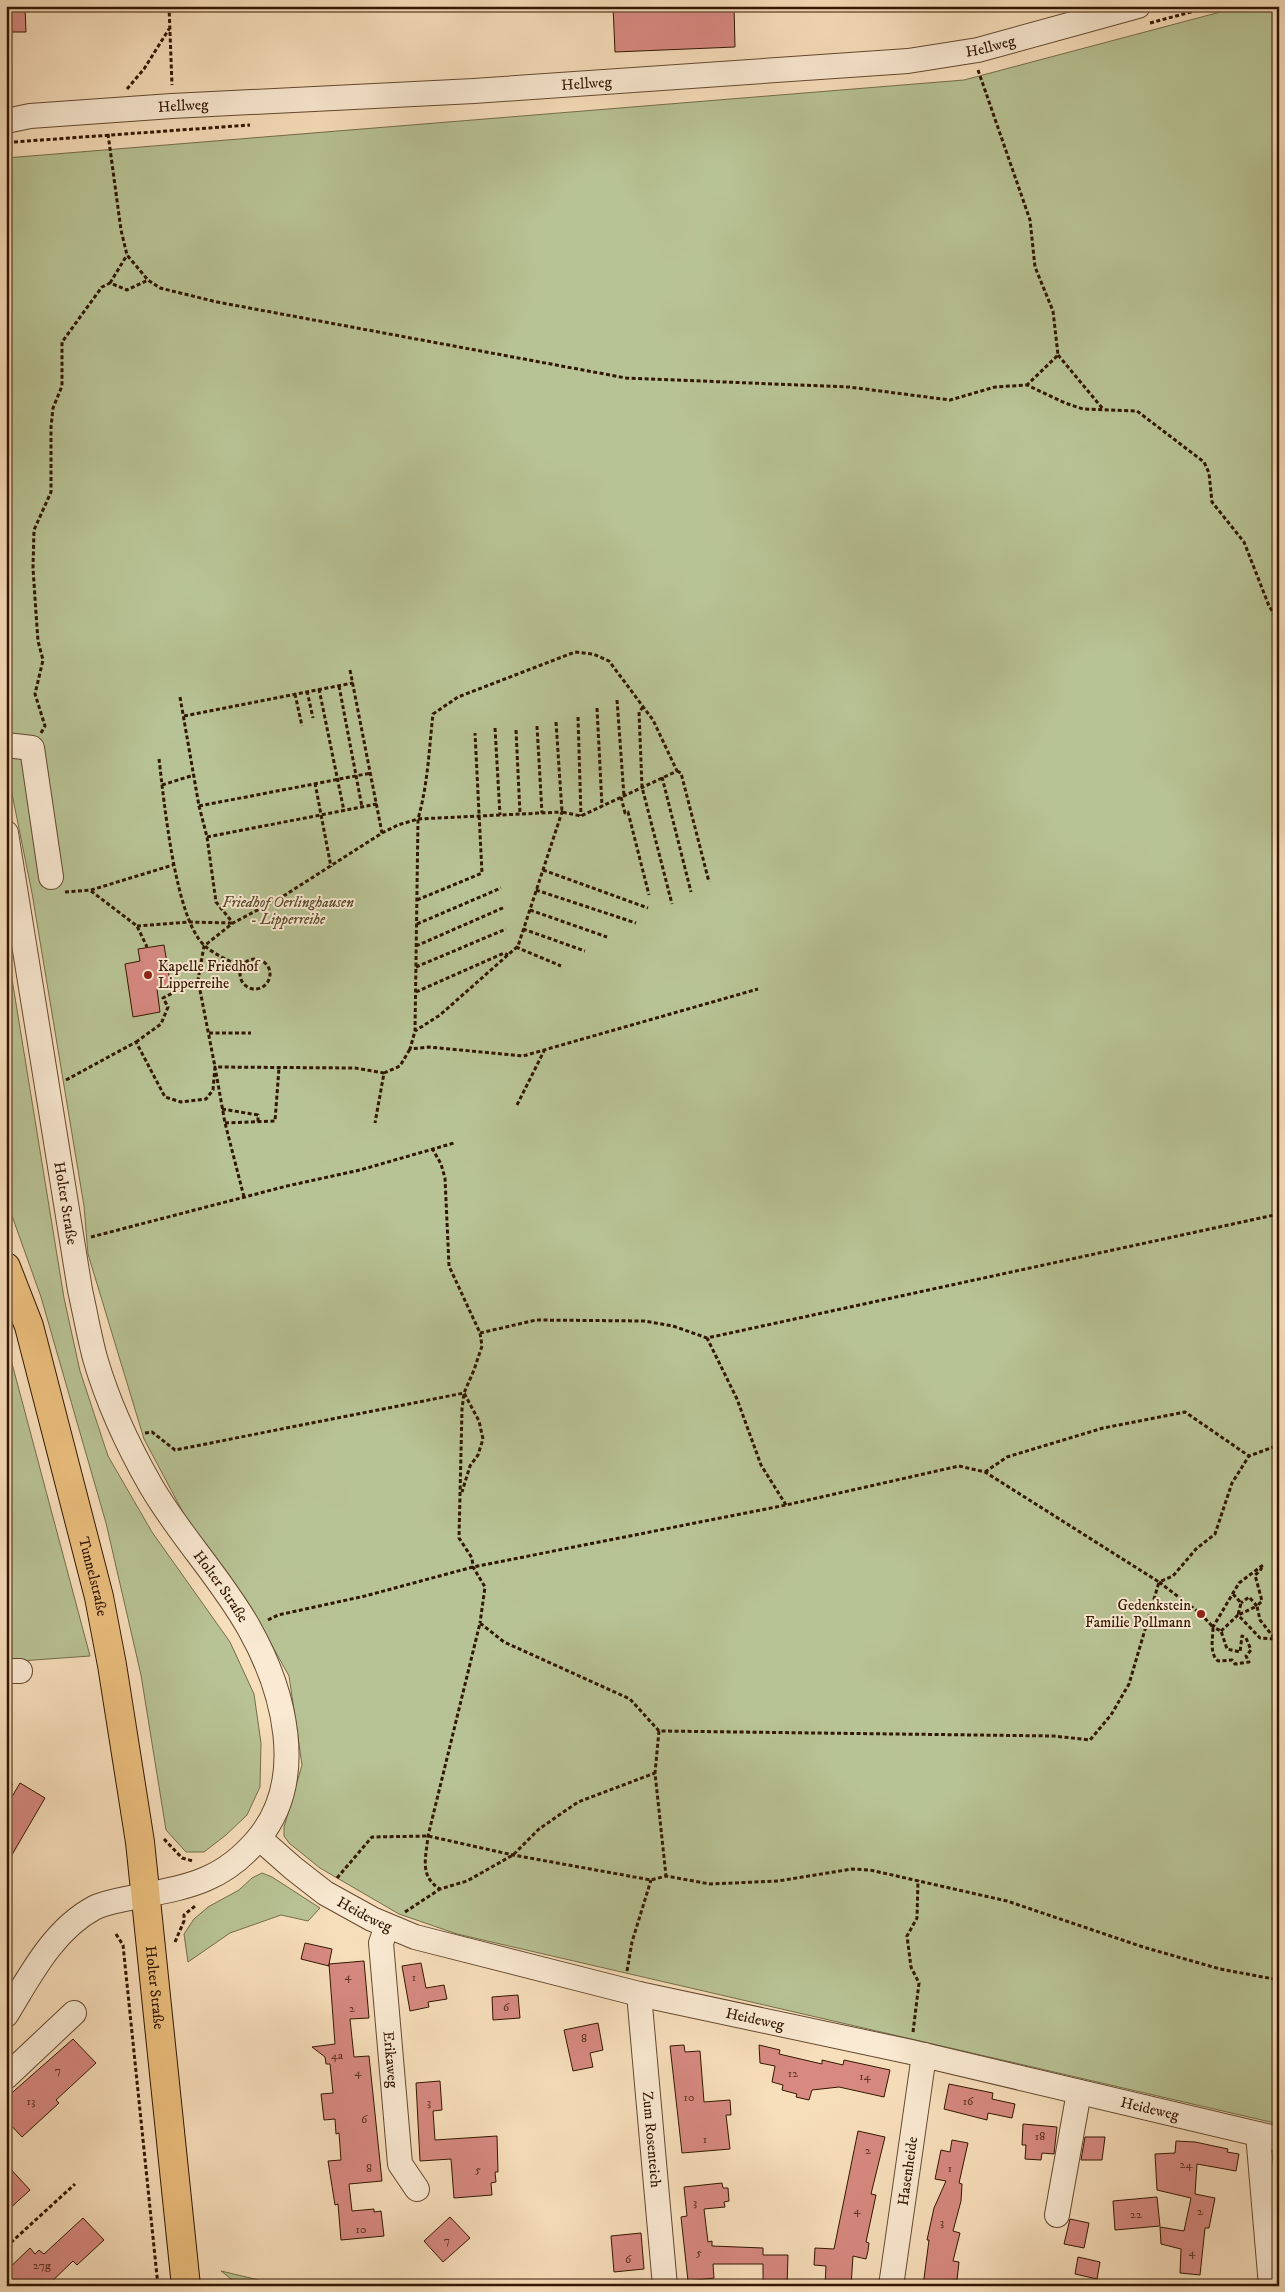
<svg xmlns="http://www.w3.org/2000/svg" width="1285" height="2292" viewBox="0 0 1285 2292" font-family="'IM FELL DW Pica',serif">
<style>
.green{fill:#b8c395;stroke:#756d4a}
.building{fill:#d88a82;stroke:#321700}
.lines{fill:none;stroke-linecap:round;stroke-linejoin:round}
.minor-casing{stroke:#64492f;stroke-width:26}
.major-casing{stroke:#321700;stroke-width:30}
.path{stroke:#321700;stroke-width:3;stroke-dasharray:4 2.5;stroke-linecap:butt}
.minor{stroke:#faead3;stroke-width:24}
.major{stroke:#ecc07e;stroke-width:28}
.poi-dot{fill:#8f2418;stroke:#faead3;stroke-width:2}
.labels{text-anchor:middle;dominant-baseline:central;stroke-width:4;stroke-linejoin:round;paint-order:stroke}
.number-label{font-size:12px;fill:#5c3420}
.street-label{font-size:15px;fill:#321700;stroke:#faead3}
.park-label{font-size:15px;font-style:italic;fill:#5a4b2d;stroke:#faead3}
.poi-label{font-size:15px;fill:#321700;stroke:#faead3;text-anchor:start}
</style>
<rect width="100%" height="100%" fill="#f8dfbc"/>
<filter id="stains"><feTurbulence type="fractalNoise" baseFrequency=".004" numOctaves="4"/><feColorMatrix values="0 0 0 0 .2 0 0 0 0 .09 0 0 0 0 .02 0 0 0 .5 -.17"/></filter>
<radialGradient id="worn" r=".72"><stop offset=".6" stop-color="#630" stop-opacity="0"/><stop offset="1" stop-color="#630" stop-opacity=".3"/></radialGradient>
<path class="green" d="M1243,6H1279V2124L457,1934L399,1914L320,1868L289,1843L284,1836V1827L302,1765L289,1676L254,1613L195,1535L144,1439L88,1254L84,1206L32,893L6,764V158L964,80Z
M6,942L64,1298L80,1371L108,1456L152,1532L230,1642L254,1694L261,1743L260,1787L247,1815L226,1835L204,1852H186L166,1830L141,1675L106,1523L41,1297L6,1199Z
M6,1341L90,1656L6,1662Z
M262,1873L272,1877L320,1908L308,1921L281,1915L230,1933L188,1962L184,1934L194,1919L208,1907L239,1890L252,1878Z
M221,2271L284,2286H240Z"/>
<path class="building" d="M8,6H25L26,32H9Z
M613,6H734L735,47L615,52Z
M164,945L171,987L157,989L160,1012L133,1017L125,964L140,961L138,949Z
M20,1783L45,1798L6,1865V1807Z
M305,1943L332,1949L329,1964L364,1961L369,2018L350,2019L354,2057L369,2056L382,2181L349,2184L352,2211L374,2209V2212L381,2211L384,2236L341,2240L338,2204L335,2205L328,2161L341,2160L339,2133L336,2134L335,2119L324,2120L321,2094L333,2093L330,2064H326L325,2057L312,2047L335,2044L329,1964V1966L301,1959Z
M421,1963L426,1988L444,1985L447,1999L428,2002L429,2007L410,2011L402,1966Z
M518,1995L520,2018L493,2020L492,1997Z
M598,2023L603,2050L590,2053L593,2067L573,2071L564,2030Z
M73,2039L96,2063L56,2100L59,2103L22,2137L6,2120V2098Z
M684,2045L685,2052L700,2051L704,2102L730,2100L731,2115H726L730,2149L682,2153L670,2046Z
M759,2045L780,2050L779,2054L822,2064V2060L843,2065L844,2060L890,2070L884,2097L839,2087L812,2090L809,2100L796,2097L797,2094L782,2090L783,2085L772,2082L775,2066L760,2063Z
M440,2081L442,2110L433,2111L435,2140L497,2136L498,2172H495L496,2182L491,2183L492,2195L454,2198L451,2159L420,2161L416,2083Z
M949,2084L993,2093L992,2099L1015,2104L1012,2118L988,2113L987,2120L944,2109Z
M1023,2124L1057,2127L1054,2154L1042,2153L1041,2160L1025,2159L1026,2145H1022Z
M858,2131L885,2137L871,2194L876,2195L866,2242L869,2243L868,2251L866,2259L853,2256L851,2286H825L826,2266L814,2265L815,2248L834,2249Z
M1085,2137H1105L1102,2160H1081Z
M952,2140L968,2143L959,2183L962,2184L961,2201L953,2231L960,2233L953,2261L959,2262L957,2280H952L951,2286H923L929,2240H927L934,2208L946,2181L935,2179L941,2150L950,2152Z
M1176,2141L1195,2142L1228,2149L1227,2152L1239,2154L1236,2171L1197,2164L1195,2194L1215,2198L1209,2228H1205L1200,2275L1180,2273L1181,2249L1161,2244L1160,2227L1184,2231L1191,2198L1157,2190L1155,2154L1175,2153Z
M6,2164L30,2190L6,2212Z
M722,2183L723,2188H728L729,2201L724,2202L725,2207L704,2209L708,2242L712,2241V2246L763,2248V2255H788L787,2286H763V2264H713L714,2278L688,2281L681,2217L687,2216L684,2187Z
M1157,2197L1160,2226L1115,2230L1113,2201Z
M450,2217L470,2238L443,2262L424,2241Z
M83,2218L104,2240L77,2265L73,2261L47,2286H6V2271L30,2248L35,2254L39,2250L44,2254Z
M1070,2219L1089,2223L1084,2248L1064,2244Z
M641,2233L644,2269L614,2272L611,2236Z
M1078,2257L1100,2262L1097,2279L1075,2274Z"/>
<g class="lines">
<g class="minor-casing">
<g id="minor">
<path id="s1" d="M6,121L30,116L172,106L474,91L908,61L978,50L1138,6"/>
<path d="M6,745L32,748L51,877"/>
<path id="s2" d="M6,833L80,1290C85,1312 89,1336 95,1358C108,1403 128,1446 151,1486C180,1536 221,1578 249,1628C284,1690 308,1779 258,1839C222,1882 187,1887 135,1897C121,1900 106,1902 94,1908C53,1930 30,1976 6,2015"/>
<path d="M6,1671H20"/>
<path id="s3" d="M259,1838L293,1868L325,1893L372,1919L415,1937L639,1994L911,2052L1279,2139"/>
<path id="s4" d="M387,1926L381,1943L400,2164L417,2189"/>
<path id="s5" d="M639,1994L665,2286"/>
<path d="M6,2077L74,2013"/>
<path d="M1258,2134L1271,2286"/>
<path d="M1057,2215L1079,2092"/>
<path id="s6" d="M891,2286L924,2055"/>
</g>
</g>
<g class="major-casing">
<g id="major">
<path id="s7" d="M6,1267L29,1326L99,1597L112,1665L140,1842L186,2286"/>
</g>
</g>
<path class="path" d="M169,6L172,85
M1150,23L1213,6
M978,70L1030,220L1035,267L1053,311L1058,355L1027,385
M127,89L144,69L169,29
M108,134L121,230L127,255L148,280L160,288L217,302L626,378L849,387L950,400L995,387L1027,385L1065,403L1083,409L1137,411L1204,462L1209,473L1212,502L1244,542L1269,606L1279,621
M14,142L250,125
M110,283L127,255
M1058,355L1103,409
M350,670L382,833
M339,686L362,807
M319,689L344,811
M307,691L313,718
M295,694L302,726
M180,697L199,806L207,837L216,902L233,923
M617,700L624,796
M643,707L639,712L642,787L672,904
M597,708L602,806
M184,716L353,683
M578,717L581,816
M556,722L562,812L581,816L677,771L653,720L609,661L593,654L575,652L458,697L433,714C429,749 428,784 418,819L415,1031L410,1049L429,1047L523,1056L758,989
M537,726L542,813
M495,728L500,815
M516,730L520,814
M41,733L45,726L35,694L43,660L38,641L36,613L33,568L34,530L51,492V427L53,408L62,386V342L102,287L110,283L127,290L148,280
M159,759C164,800 175,920 205,946C215,955 230,961 242,967
M677,771L681,773L709,882
M662,777L691,892
M315,783L331,867
M162,785L194,775
M621,797L625,813L628,812L649,895
M199,806L371,773
M207,837L377,804
M543,870L648,908
M536,890L636,923
M91,891L137,926L147,947
M65,892L91,890L173,865
M417,900L482,873L475,733
M530,910L607,937
M417,924L501,888
M137,926L190,922L232,923
M523,929L585,951
M416,946L505,907
M516,947L561,966
M240 974a15 15 0 1 1 30 0a15 15 0 1 1-30 0Z
M416,967L506,929
M416,992L504,953L508,955
M209,1033H251
M136,1042L161,1024L168,1007L163,998L198,980L204,946L233,923L282,897L382,833L398,825L418,819L562,812L518,946L440,1015L415,1031
M384,1073L400,1066L410,1049
M66,1080L136,1042L165,1097L181,1102L206,1099L213,1090L215,1067L198,980
M517,1105L544,1051
M222,1109L258,1115V1122
M225,1123L275,1121L279,1068
M432,1148L441,1164L445,1178L449,1266L480,1333L482,1346L474,1370L464,1393L462,1409L459,1538L472,1558L473,1567L485,1587L480,1623
M244,1197L225,1123L215,1067L355,1068L384,1073L375,1123
M91,1237L287,1186L360,1170L454,1143
M480,1333L536,1320L644,1321L673,1326L707,1338
M145,1433L152,1432L175,1450L464,1393L479,1421L483,1439L478,1455L470,1466L462,1492
M985,1472L1007,1457L1103,1428L1185,1412L1249,1456L1279,1445
M786,1505L761,1465L737,1399L707,1338L1279,1214
M1233,1594L1241,1603L1238,1615L1257,1606L1249,1597L1241,1603
M268,1620L278,1615L365,1596L473,1567L786,1505L959,1466L985,1472L1159,1582L1129,1684L1111,1715L1090,1740L1054,1736L659,1731L630,1699L504,1642L480,1623L428,1836C426,1858 419,1876 440,1889L467,1881L513,1855L539,1829L578,1802L655,1773
M1221,1631L1238,1615L1260,1638L1275,1639L1260,1620L1257,1606L1262,1601L1255,1575L1260,1571L1263,1565L1239,1583L1213,1627L1221,1631L1227,1649L1240,1652L1242,1636L1246,1638L1251,1650L1246,1656L1249,1662L1235,1664L1232,1660L1218,1661C1209,1653 1213,1638 1213,1627L1201,1614L1159,1582L1173,1576L1196,1549L1215,1534L1232,1483L1249,1456
M659,1731L655,1773L666,1876
M6,1792L12,1783
M164,1839L182,1858L193,1861
M337,1878L372,1837L428,1836L513,1855L651,1880L666,1876L710,1884L778,1881L852,1869L870,1870L1007,1901L1143,1947L1220,1969L1279,1980
M405,1912L440,1889
M116,1934L123,1945L158,2286
M175,1942L184,1921V1915L195,1906
M627,1971L632,1942L651,1880
M913,2032L919,1983L911,1967L907,1936L917,1918L918,1880
M6,2247L75,2184"/>
<use href="#minor" class="minor"/>
<use href="#major" class="major"/>
</g>
<g class="poi-dot">
<circle cx="148" cy="975" r="5"/>
<circle cx="1201" cy="1614" r="5"/>
</g>
<g class="labels">
<g class="number-label">
<text x="348" y="1976">4</text>
<text x="414" y="1977">1</text>
<text x="506" y="2007">6</text>
<text x="352" y="2008">2</text>
<text x="584" y="2038">8</text>
<text x="337" y="2055">4a</text>
<text x="58" y="2070">7</text>
<text x="358" y="2072">4</text>
<text x="793" y="2073">12</text>
<text x="865" y="2076">14</text>
<text x="689" y="2097">10</text>
<text x="31" y="2101">13</text>
<text x="968" y="2101">16</text>
<text x="429" y="2102">3</text>
<text x="364" y="2119">6</text>
<text x="1040" y="2136">18</text>
<text x="705" y="2139">1</text>
<text x="868" y="2150">2</text>
<text x="1186" y="2164">24</text>
<text x="369" y="2168">8</text>
<text x="950" y="2168">1</text>
<text x="478" y="2169">5</text>
<text x="695" y="2202">3</text>
<text x="857" y="2210">4</text>
<text x="1200" y="2211">2</text>
<text x="1136" y="2214">22</text>
<text x="942" y="2222">3</text>
<text x="361" y="2229">10</text>
<text x="447" y="2240">7</text>
<text x="699" y="2252">5</text>
<text x="1192" y="2252">4</text>
<text x="628" y="2259">6</text>
<text x="42" y="2265">27g</text>
</g>
<g class="street-label">
<text stroke="none"><textPath href="#s1" startOffset="988">Hellweg</textPath></text>
<text stroke="none"><textPath href="#s1" startOffset="582">Hellweg</textPath></text>
<text stroke="none"><textPath href="#s1" startOffset="178">Hellweg</textPath></text>
<text stroke="none"><textPath href="#s2" startOffset="375">Holter Straße</textPath></text>
<text stroke="none"><textPath href="#s7" startOffset="322">Tunnelstraße</textPath></text>
<text stroke="none"><textPath href="#s2" startOffset="795">Holter Straße</textPath></text>
<text stroke="none"><textPath href="#s3" startOffset="131">Heideweg</textPath></text>
<text stroke="none"><textPath href="#s7" startOffset="738">Holter Straße</textPath></text>
<text stroke="none"><textPath href="#s3" startOffset="536">Heideweg</textPath></text>
<text stroke="none"><textPath href="#s4" startOffset="135">Erikaweg</textPath></text>
<text stroke="none"><textPath href="#s3" startOffset="941">Heideweg</textPath></text>
<text stroke="none"><textPath href="#s5" startOffset="146">Zum Rosenteich</textPath></text>
<text stroke="none"><textPath href="#s6" startOffset="116">Hasenheide</textPath></text>
</g>
<g class="park-label">
<text x="288" y="902">Friedhof Oerlinghausen<tspan x="288" dy="17">- Lipperreihe</tspan></text>
</g>
<g class="poi-label">
<text x="158" y="966">Kapelle Friedhof<tspan x="158" dy="17">Lipperreihe</tspan></text>
<text x="1191" y="1605" text-anchor="end">Gedenkstein<tspan x="1191" dy="17">Familie Pollmann</tspan></text>
</g>
</g>
<rect width="1285" height="2292" fill="none" stroke="#f8dfbc" stroke-width="25"/>
<rect x="8" y="8" width="1270" height="2277" fill="none" stroke="#321700" stroke-width="2.5"/>
<rect x="12" y="12" width="1260" height="2267" fill="none" stroke="#321700"/>
<rect width="100%" height="100%" filter="url(#stains)"/>
<rect width="100%" height="100%" fill="url(#worn)"/>
</svg>
